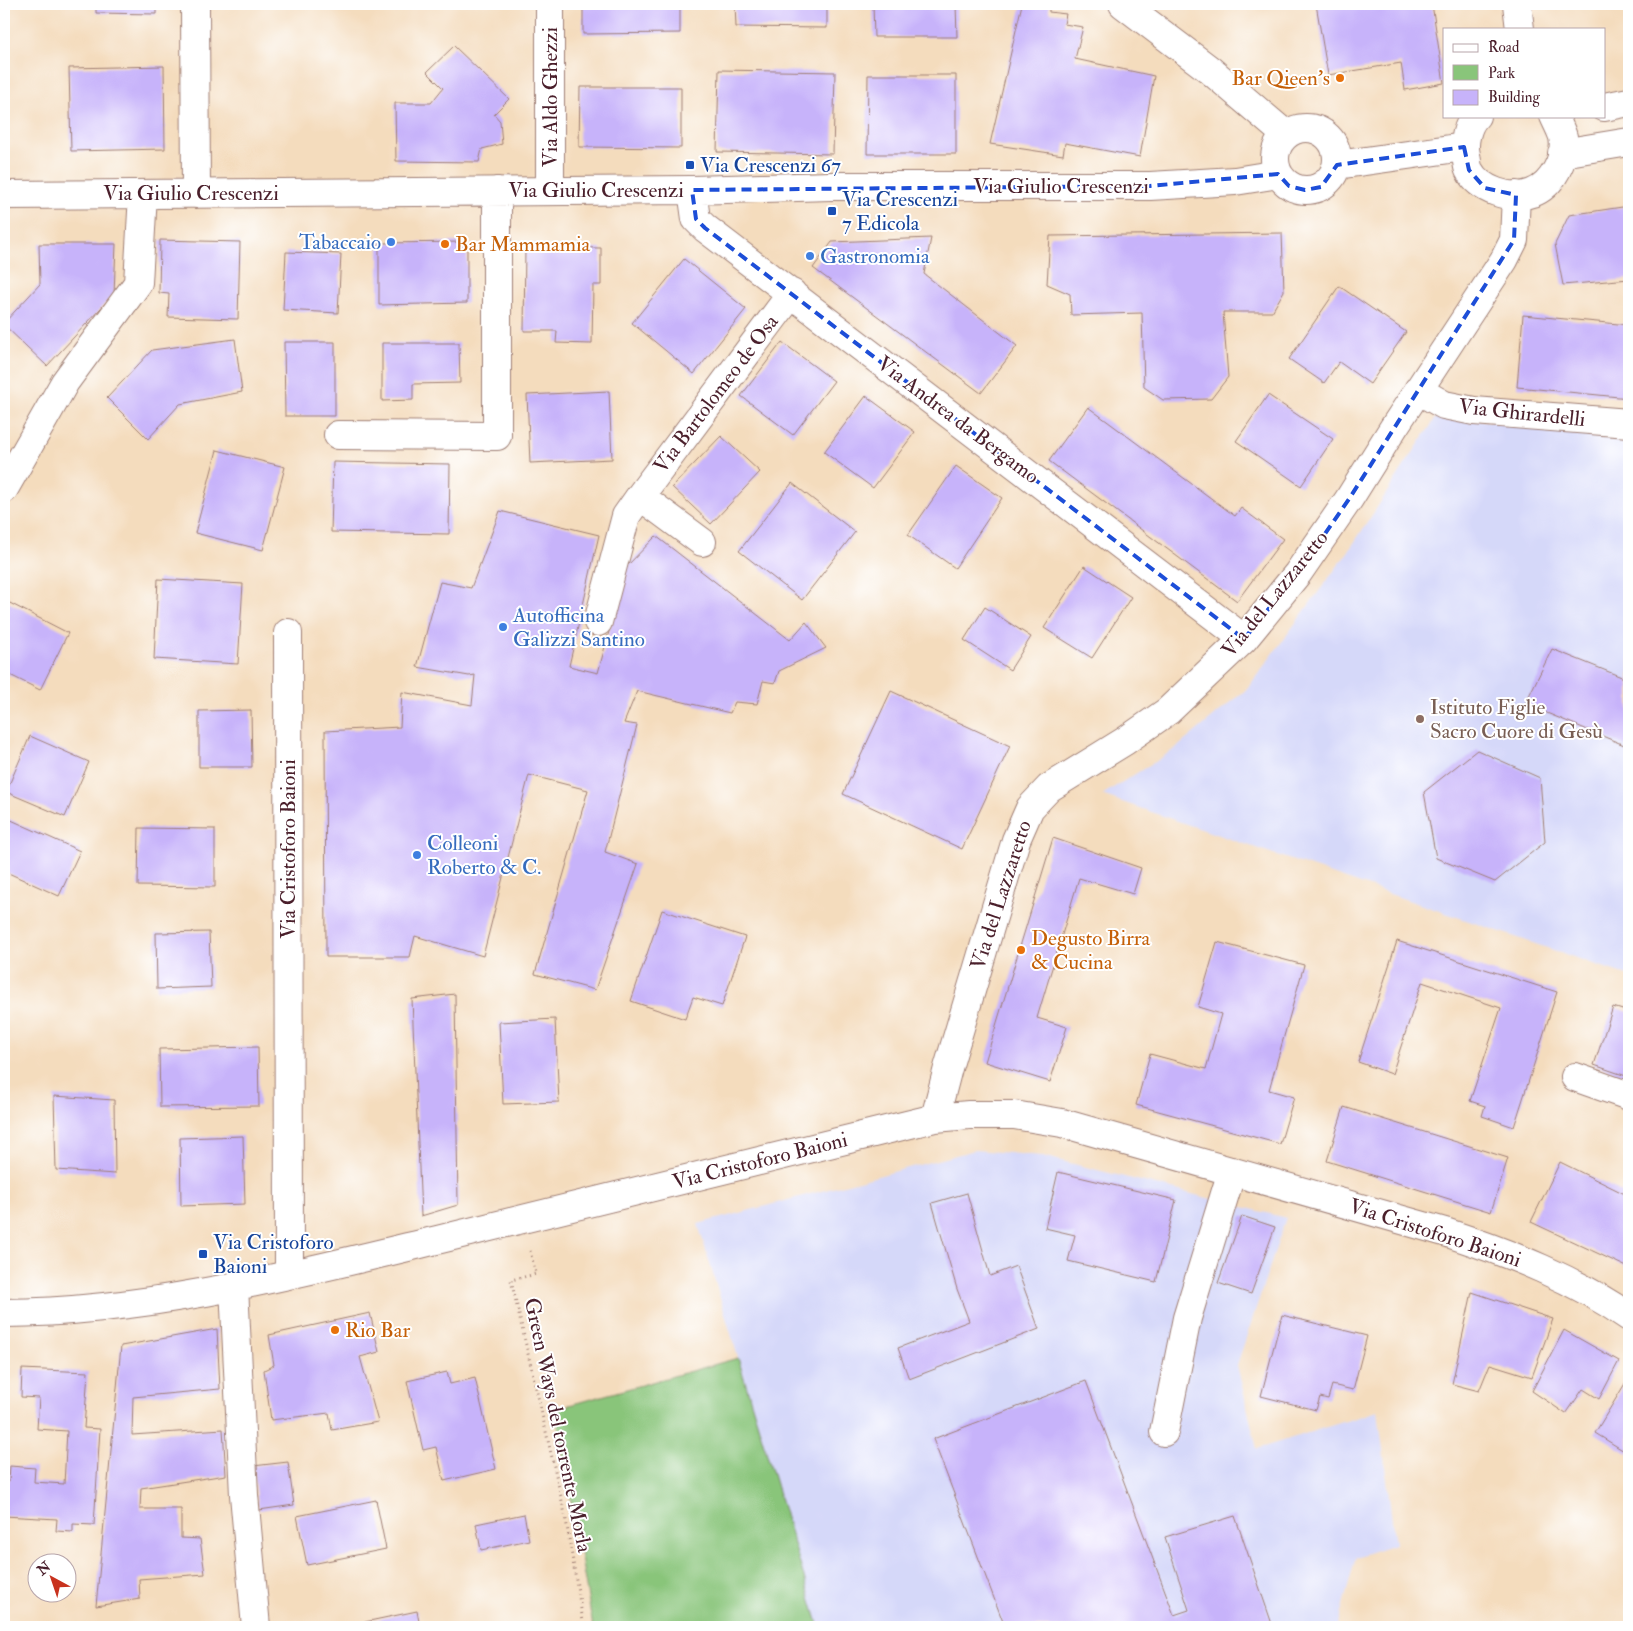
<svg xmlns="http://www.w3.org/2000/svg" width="1633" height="1631" viewBox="0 0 1633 1631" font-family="'IM FELL Double Pica',serif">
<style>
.built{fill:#d5d8f9}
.green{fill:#89c57a;stroke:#6a7252}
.building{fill:#c7b3fa}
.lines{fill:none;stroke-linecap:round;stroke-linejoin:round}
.minor-casing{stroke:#9f7e74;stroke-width:30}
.path{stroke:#9f7e74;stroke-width:3;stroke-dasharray:1 4;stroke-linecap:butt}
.minor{stroke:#fff;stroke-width:28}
.marked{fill:none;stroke:#1d4ed8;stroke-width:4;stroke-dasharray:10 6;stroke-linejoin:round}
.food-dot{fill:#e8710a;stroke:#fff;stroke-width:2}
.transit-dot{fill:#1a4fb4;stroke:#fff;stroke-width:2}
.shop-dot{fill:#3f7fe0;stroke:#fff;stroke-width:2}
.education-dot{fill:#8d6e63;stroke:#fff;stroke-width:2}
.labels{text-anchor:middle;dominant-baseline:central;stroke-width:4;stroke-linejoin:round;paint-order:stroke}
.food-label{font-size:21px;fill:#c56008;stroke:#fff;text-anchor:start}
.street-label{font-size:21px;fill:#4a1f2b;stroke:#fff}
.transit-label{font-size:21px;fill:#164399;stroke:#fff;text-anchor:start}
.shop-label{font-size:21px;fill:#366cbe;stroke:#fff;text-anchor:start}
.education-label{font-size:21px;fill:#785e54;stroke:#fff;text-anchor:start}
</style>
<rect width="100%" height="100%" fill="#fff"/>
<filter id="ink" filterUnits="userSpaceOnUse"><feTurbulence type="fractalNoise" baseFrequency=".02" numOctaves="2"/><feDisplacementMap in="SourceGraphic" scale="10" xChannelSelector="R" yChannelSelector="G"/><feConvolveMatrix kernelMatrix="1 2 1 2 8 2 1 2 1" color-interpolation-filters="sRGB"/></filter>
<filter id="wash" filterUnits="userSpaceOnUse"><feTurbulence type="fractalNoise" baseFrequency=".0096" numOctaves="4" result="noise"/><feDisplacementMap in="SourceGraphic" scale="20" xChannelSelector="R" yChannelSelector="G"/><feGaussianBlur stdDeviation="1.12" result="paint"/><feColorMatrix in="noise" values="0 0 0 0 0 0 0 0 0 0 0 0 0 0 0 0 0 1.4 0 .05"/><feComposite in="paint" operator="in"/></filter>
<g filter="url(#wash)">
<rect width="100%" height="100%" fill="#f4dcbd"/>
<path class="built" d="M1437,416L1629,435V976L1102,795L1175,749L1247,689L1348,552Z
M975,1150L1042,1156L1286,1218L1237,1365L1257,1449L1378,1411L1395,1544L1356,1557L1337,1627H819L698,1224Z"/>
<path class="green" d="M738,1358L819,1627H593L555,1409Z"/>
<g id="blocks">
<path class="building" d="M96,4H156V14L96,13Z
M583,4H680V33L583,34Z
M735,4H827V28L736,27Z
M873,4H956L957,37H874Z
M1022,4H1049V12L1066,14L1064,24L1083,27L1075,59L1154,76L1140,157L1065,143L1063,155L990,144Z
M1316,4H1432L1444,83L1405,90L1401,63L1328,75Z
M454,46L509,99L494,114L500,121L502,144L482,149L479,162L396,161L395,103H431L443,88L427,72Z
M164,66L165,149L71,151L69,68Z
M719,70L835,72L833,154L717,152Z
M868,75H956V154H867Z
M580,87H681V148L579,147Z
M1629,206V279L1563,285L1555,244L1569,215Z
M1282,233L1284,291L1272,312H1223L1228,377L1211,399L1163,400L1144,387L1142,313L1071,315L1070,294L1047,284L1050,236Z
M931,238L924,274L1017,346L981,393L813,268L832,242Z
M160,240L240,242L238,319L168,317L169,294L159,293Z
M467,242V303L379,305V243Z
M39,244H116L114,294L47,366L4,325V323L40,284Z
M525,247L601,248V285H593L592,344L556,343L557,331H524Z
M286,252L341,254L338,313L283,310Z
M684,259L746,309L694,374L632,323Z
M1339,286L1406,332L1370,384L1339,362L1324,383L1289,359Z
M1523,315L1629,325V398L1517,387Z
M235,339L242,392L180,404L148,439L107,398L152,350Z
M284,342H335V416H285Z
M782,342L834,381L793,435L741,396Z
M382,343H459L460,383L413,384V400L382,401Z
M609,391L612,459L530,463L527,395Z
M1268,395L1333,439L1301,486L1236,441Z
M866,396L915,432L873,488L824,452Z
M1088,407L1235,516L1241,508L1283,539L1237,601L1049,461Z
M721,436L760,472L711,524L672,487Z
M217,450L285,467L263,550L195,533Z
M333,462L450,464L449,534L331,532Z
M956,466L1002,498L955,568L908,535Z
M792,483L855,532L802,600L739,551Z
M500,511L599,535L569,666L598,673L626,567L656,536L790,640L806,622L826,648L779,671L775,683L763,681L757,704L735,702L730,713L637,691L624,723L637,725L605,852L638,864L595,990L535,974L588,790L529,775L483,956L415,936L410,957H326L325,731L400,727L402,692L472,705L475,675L469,676L417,667L440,582L471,588Z
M1084,566L1131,597L1092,658L1044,628Z
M158,579L243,584L238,664L154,659Z
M4,600L68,633L40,690L4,672Z
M985,607L1031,637L1010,670L964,640Z
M1552,649L1629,680V747L1525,704Z
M891,691L1010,746L962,849L843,794Z
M251,710L252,767H199V711Z
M30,736L89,762L65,817L6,792Z
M1477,750L1540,778L1545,842L1495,882L1436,858L1424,792Z
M9,819L80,851L59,896L4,871V830Z
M139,828L215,829V887L138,886Z
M1053,838L1141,868L1133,894L1079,878L1037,1018L1067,1027L1050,1082L985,1062Z
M662,910L745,937L722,1006L693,997L685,1019L631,1001Z
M209,932L211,987L157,989L156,933Z
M1397,941L1557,992L1514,1127L1482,1116L1485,1106L1470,1101L1501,1008L1422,982L1392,1074L1358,1062Z
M1217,942L1304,965L1269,1090L1294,1097L1280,1144L1136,1105L1150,1054L1206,1069L1221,1014L1198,1007Z
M455,994L458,1205L421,1216L412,999Z
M1613,1007L1629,1012V1077L1594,1065Z
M555,1019L559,1102L503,1104L499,1022Z
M258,1047L259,1106L160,1107L159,1049Z
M54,1096L114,1100L115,1174L56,1170Z
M1344,1107L1508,1158L1491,1212L1327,1161Z
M243,1136L245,1204L181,1206L180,1138Z
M1560,1162L1629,1196V1268L1531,1222Z
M1058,1172L1176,1200L1156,1282L1068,1261L1075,1235L1045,1228Z
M967,1193L990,1276L1016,1266L1039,1329L909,1379L898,1348L969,1321L957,1289L932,1203Z
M1242,1216L1275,1227L1251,1294L1218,1283Z
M1472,1292L1553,1319L1532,1377L1490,1364L1479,1391L1452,1384Z
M370,1313L379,1352L360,1357L378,1422L332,1430L329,1413L271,1420L264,1370L274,1365L269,1335Z
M1282,1315L1367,1336L1353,1390L1332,1385L1328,1399L1320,1397L1316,1410L1261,1396Z
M217,1329L220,1389L133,1397L132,1435L223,1429L226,1475L141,1488L140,1509H181V1538L200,1539L205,1574L139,1579L140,1599L96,1606L121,1346Z
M1564,1330L1619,1361L1599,1399L1583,1389L1566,1414L1532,1391Z
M22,1369L88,1372L84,1428L100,1429L94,1525L73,1524V1532L56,1531L57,1519L4,1516V1481L9,1482L10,1466L35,1468L34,1482L64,1484L67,1431L37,1429L39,1398L21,1397Z
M447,1372L450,1384L475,1378L496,1469L444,1481L436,1447L423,1450L407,1381Z
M1629,1377V1454L1595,1433Z
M1086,1381L1174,1615L1189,1610L1165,1537L1235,1516L1273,1627H1005L933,1439Z
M288,1462L294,1505L259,1510L253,1466Z
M376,1500L386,1549L307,1565L297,1516Z
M524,1514L529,1540L481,1550L476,1524Z
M417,1611L420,1627H361L360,1623Z"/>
</g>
</g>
<g filter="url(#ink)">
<use href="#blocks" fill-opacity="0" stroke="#9f7e74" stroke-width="1"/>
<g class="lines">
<g class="minor-casing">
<path id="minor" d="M195,4L196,194
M550,4V190
M1123,4L1210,70L1286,135
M1517,4L1520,29
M1604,107L1629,102
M1476,116C1467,125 1463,143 1466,155C1467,159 1467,166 1469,170C1479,190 1511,201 1532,193C1552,186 1567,158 1563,137C1561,130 1557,123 1554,116
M1275 159a31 31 0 1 1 62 0a31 31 0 1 1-62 0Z
M1562,153L1629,142
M1337,165L1464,147
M692,190L696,219L705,228L1244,639
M4,195L692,190L831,186H1150L1235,181L1278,174
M1418,390L1444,405L1474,411L1629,423
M338,435L497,436V191
M4,489L65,382L138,283L143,194
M640,496L702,542
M598,622L626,516L640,496L792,293
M288,633L289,1274
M1575,1077L1629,1096
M935,1118L948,1068L1016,840L1030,808L1049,788L1125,741L1168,711L1244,639L1298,573L1349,499L1394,427L1504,260L1514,240L1516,195
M234,1286L244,1495L256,1627
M4,1313C150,1312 296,1274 437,1240C603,1200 769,1159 935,1118L969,1115H1014L1062,1123L1448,1233C1511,1254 1575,1279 1629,1317
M1164,1432L1187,1318L1232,1171"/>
</g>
<path class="path" d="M530,1251L536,1274L511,1280L565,1514L584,1627"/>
<use href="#minor" class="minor"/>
</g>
</g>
<path class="marked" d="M1464,147L1469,170L1485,188L1516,195L1514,240L1349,499L1298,573L1244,639L705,228L696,219L692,190L1150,186L1278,174L1289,186L1305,190L1321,187L1337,165Z"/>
<g class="food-dot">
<circle cx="1340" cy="78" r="5"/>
<circle cx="445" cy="244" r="5"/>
<circle cx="1021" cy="950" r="5"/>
<circle cx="335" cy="1330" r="5"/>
</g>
<g class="transit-dot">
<rect x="685" y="160" width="10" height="10" rx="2.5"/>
<rect x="827" y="206" width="10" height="10" rx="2.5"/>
<rect x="198" y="1249" width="10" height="10" rx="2.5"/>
</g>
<g class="shop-dot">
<circle cx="391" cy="242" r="5"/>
<circle cx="810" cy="256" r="5"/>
<circle cx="503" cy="627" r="5"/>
<circle cx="417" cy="855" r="5"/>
</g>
<circle class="education-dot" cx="1420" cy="719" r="5"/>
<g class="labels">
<g class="food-label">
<text x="1330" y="78" text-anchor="end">Bar Qieen's</text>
<text x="455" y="244">Bar Mammamia</text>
<text x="1031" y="938">Degusto Birra<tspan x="1031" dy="24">&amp; Cucina</tspan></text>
<text x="345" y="1330">Rio Bar</text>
</g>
<g class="street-label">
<text transform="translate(550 97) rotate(-90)">Via Aldo Ghezzi</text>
<text x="1061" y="186">Via Giulio Crescenzi</text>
<text x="596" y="190">Via Giulio Crescenzi</text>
<text x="191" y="193">Via Giulio Crescenzi</text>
<text transform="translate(716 394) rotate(-53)">Via Bartolomeo de Osa</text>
<text transform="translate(1522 413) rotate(6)">Via Ghirardelli</text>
<text transform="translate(958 420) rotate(37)">Via Andrea da Bergamo</text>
<text transform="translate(1275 594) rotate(-51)">Via del Lazzaretto</text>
<text transform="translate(288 849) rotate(-90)">Via Cristoforo Baioni</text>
<text transform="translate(1001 895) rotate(-72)">Via del Lazzaretto</text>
<text transform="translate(760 1161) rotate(-14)">Via Cristoforo Baioni</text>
<text transform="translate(1435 1233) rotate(18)">Via Cristoforo Baioni</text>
<text transform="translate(558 1425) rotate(78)">Green Ways del torrente Morla</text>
</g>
<g class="transit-label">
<text x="700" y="165">Via Crescenzi 67</text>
<text x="842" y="199">Via Crescenzi<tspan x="842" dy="24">7 Edicola</tspan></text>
<text x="213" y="1242">Via Cristoforo<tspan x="213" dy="24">Baioni</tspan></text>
</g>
<g class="shop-label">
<text x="381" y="242" text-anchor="end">Tabaccaio</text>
<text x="820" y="256">Gastronomia</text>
<text x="513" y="615">Autofficina<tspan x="513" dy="24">Galizzi Santino</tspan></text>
<text x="427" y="843">Colleoni<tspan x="427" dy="24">Roberto &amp; C.</tspan></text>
</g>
<g class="education-label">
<text x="1430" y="707">Istituto Figlie<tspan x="1430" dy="24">Sacro Cuore di Gesù</tspan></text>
</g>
</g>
<rect width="1633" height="1631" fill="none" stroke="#fff" stroke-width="20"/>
<rect x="1443" y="28" width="162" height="90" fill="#ffffff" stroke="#b7a5aa"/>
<rect x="1453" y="44" width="25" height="8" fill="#ffffff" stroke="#b7a5aa"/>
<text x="1488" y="52" font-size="15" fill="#4a1f2b">Road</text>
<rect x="1453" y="65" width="25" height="15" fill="#89c57a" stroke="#b7a5aa"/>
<text x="1488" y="78" font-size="15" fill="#4a1f2b">Park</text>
<rect x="1453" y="90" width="25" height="15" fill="#c7b3fa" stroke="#b7a5aa"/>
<text x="1488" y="102" font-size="15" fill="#4a1f2b">Building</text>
<g transform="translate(52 1578) rotate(320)"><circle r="24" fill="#ffffff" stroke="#b7a5aa"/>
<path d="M0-4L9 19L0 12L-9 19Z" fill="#c8321e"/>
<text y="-8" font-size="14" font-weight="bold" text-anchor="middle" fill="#4a1f2b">N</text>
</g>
</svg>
